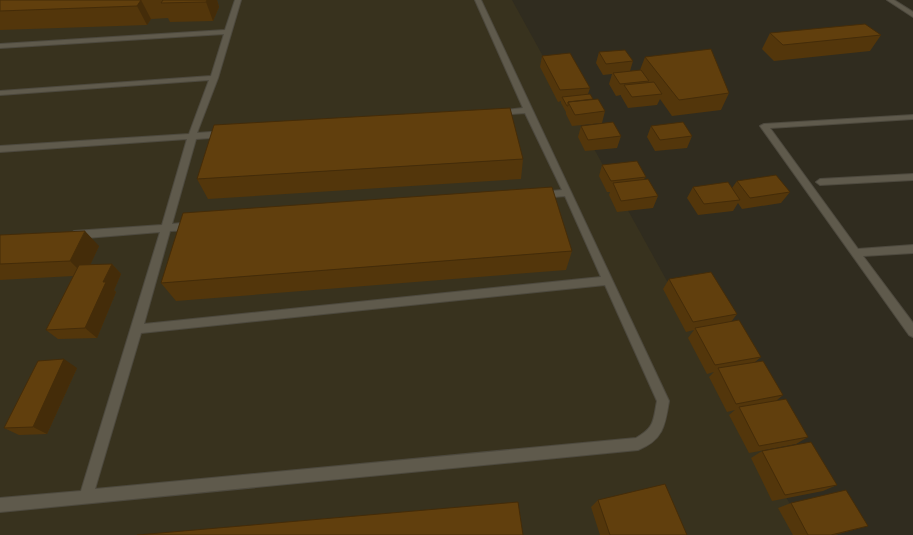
<svg xmlns="http://www.w3.org/2000/svg" width="913" height="535" viewBox="0 0 913 535" font-family="Barlow,sans-serif">
<style>
.built{fill:#38321e}
.lines{fill:none;stroke-linecap:round;stroke-linejoin:round}
.street-casing{stroke:#4d493e;stroke-width:2}
.street{fill:#5f5a4c;fill-rule:evenodd}
.wall{fill:#53360b}
.shaded-wall{fill:#442c09}
.building{fill:#613f0d;stroke:#442c09}
</style>
<rect width="100%" height="100%" fill="#302c1f"/>
<path class="built" d="M0,0H512L807,535H0Z"/>
<g class="lines">
<g class="street-casing">
<path id="street" d="M235,0H241L218,78L197,133L225,131L229,134L225,137L196,139L172,224L192,222L197,226L192,230L170,231L144,324L601,277L565,196L542,198L538,195L542,192L562,190L525,113L498,115L494,113L498,111L523,108L475,0H481L669,401C665,426 663,440 638,450L0,512V498L81,491L160,232L74,239L69,235L74,231L162,225L187,139L0,152V146L189,134L209,80L0,95V91L211,76L224,34L0,48V44L225,30ZM605,285L657,401C653,421 655,427 636,438L95,489L141,333Z
M887,0H894L913,12V17Z
M913,115V119L770,128L858,249L913,245V253L863,256L913,323V337L909,335L760,126L764,124Z
M913,174V180L820,185L816,182L820,179Z"/>
</g>
<use href="#street" class="street"/>
</g>
<path class="wall" d="M0,0H217L219,7L213,21L170,22L168,18L151,19L147,25L0,30Z
M770,33L881,35L870,51L774,61L762,49Z
M599,52L633,61L630,71L640,70L645,57L729,93L721,110L672,116L660,99L657,105L628,108L621,96V95L616,96L609,84L612,74L603,75L596,63Z
M542,56L590,88L588,94L605,111L602,123L572,126L566,114V112L561,103V101L558,102L540,67Z
M581,126L621,136L617,148L585,151L578,137Z
M651,126L692,136L687,148L655,151L647,137Z
M523,159L521,179L208,199L197,179Z
M602,165L646,177L644,179L658,196L653,208L617,212L609,195L610,192H607L599,176Z
M737,181L790,192L781,203L742,209L738,203L733,211L698,215L687,198L693,187L732,188Z
M0,235L99,246L90,265L112,264L121,274L114,290L116,292L97,338L58,339L46,330L73,276L0,280Z
M572,251L566,270L176,301L161,283Z
M669,279L737,314L731,322L761,357L755,362L783,395L776,401L808,437L796,444L749,453L729,415L735,410L727,412L709,377L714,372L707,374L688,338L694,330L686,332L663,289Z
M77,368L47,434L19,435L4,428Z
M762,451L837,485L823,491L772,501L751,458Z
M598,500L687,535H600L591,507Z
M791,503L868,526L835,535H793L778,508Z"/>
<path class="shaded-wall" d="M141,0L151,19L147,25L137,6Z
M207,0H217L219,7L213,21L206,2Z
M85,231L99,246L85,276L70,261Z
M112,264L121,274L114,290L116,292L97,338L85,328L103,282Z
M64,359L77,368L47,434L33,427Z"/>
<path class="building" d="M0,0H141L137,6L0,11Z
M163,0H207L206,2L161,3Z
M865,24L881,35L783,45L770,33Z
M711,49L729,93L679,100L645,57Z
M625,50L633,61L606,64L599,52Z
M570,53L590,88L560,90L542,56Z
M641,70L649,81L620,84L613,73Z
M654,82L662,94L632,97L624,85Z
M590,94L593,99L568,102V106H567L562,97Z
M598,99L605,111L575,115L568,102Z
M510,108L523,159L197,179L214,125Z
M613,122L621,136L588,140L581,126Z
M683,122L692,136L660,140L651,126Z
M637,161L646,177L611,181L602,165Z
M776,175L790,192L750,198L737,181Z
M648,179L658,196L621,201L613,183Z
M728,182L740,200L704,204L693,187Z
M552,187L572,251L161,283L183,213Z
M85,231L70,261L0,264V235Z
M112,264L103,282H106L85,328L46,330L79,265Z
M711,272L737,314L693,322L669,279Z
M739,320L761,357L715,365L695,328Z
M64,359L33,427L4,428L38,361Z
M763,361L783,395L736,404L718,368Z
M786,399L808,437L759,446L739,407Z
M811,442L837,485L785,495L762,451Z
M665,484L687,535H610L598,500Z
M846,490L868,526L831,535H808L791,503Z
M518,502L523,535H137Z"/>
</svg>
